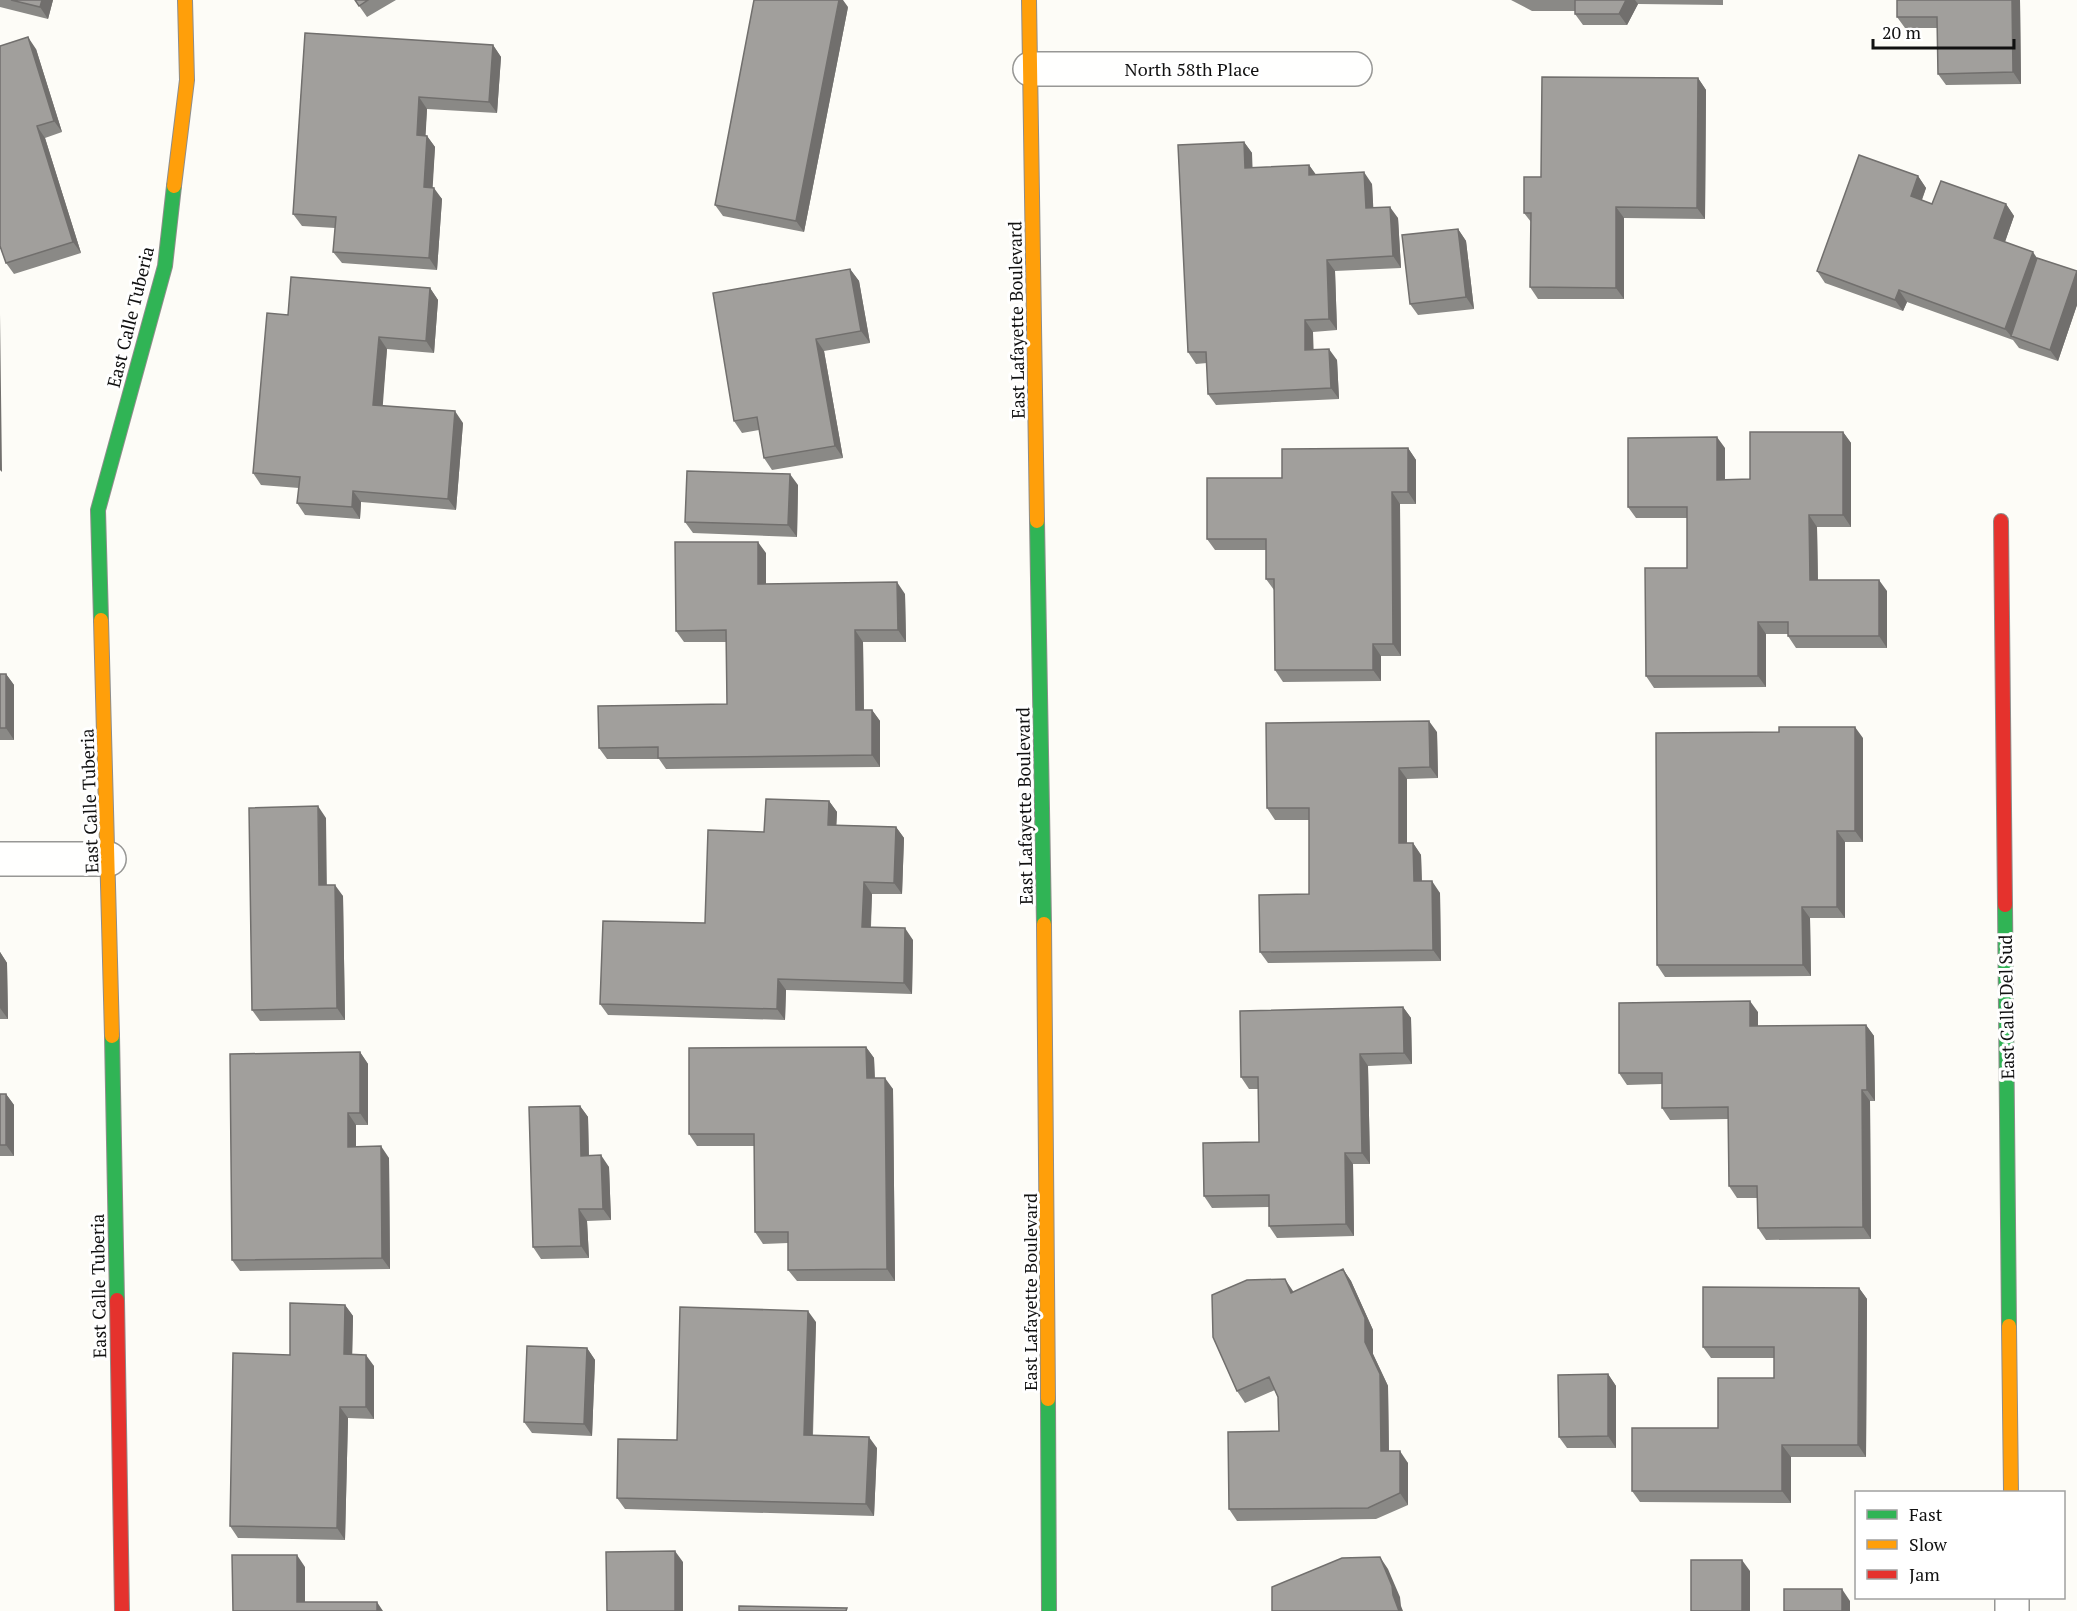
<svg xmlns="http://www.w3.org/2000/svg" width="2077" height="1611" viewBox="0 0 2077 1611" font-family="'PT Serif',serif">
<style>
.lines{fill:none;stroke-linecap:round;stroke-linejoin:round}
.street-casing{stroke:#979795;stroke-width:36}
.fast-casing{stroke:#8e8d8b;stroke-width:16}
.slow-casing{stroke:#8e8d8b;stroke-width:16}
.jam-casing{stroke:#8e8d8b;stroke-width:16}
.street{stroke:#fffffe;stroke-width:33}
.fast{stroke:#30b455;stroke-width:14}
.slow{stroke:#ff9f0a;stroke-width:14}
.jam{stroke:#e5322d;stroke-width:14}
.wall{fill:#8a8986}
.shaded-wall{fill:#716f6d}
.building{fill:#a19f9c;stroke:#716f6d;stroke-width:1.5}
.labels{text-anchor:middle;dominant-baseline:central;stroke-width:6;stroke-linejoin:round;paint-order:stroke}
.street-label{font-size:18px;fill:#111;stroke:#fff}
</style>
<rect width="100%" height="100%" fill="#fdfcf7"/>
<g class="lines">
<g class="street-casing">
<path id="street" d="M1030,69H1355
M0,859H109
M2012,1598V1611"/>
</g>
<g class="fast-casing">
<path id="fast" d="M1037,521L1044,924
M101,620L98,510L165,266L174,186
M2005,905L2009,1326
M112,1036L117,1300
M1048,1399L1049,1611"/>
</g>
<g class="slow-casing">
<path id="slow" d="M1029,0L1037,521
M174,186L187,80L185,0
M101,620L112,1036
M1044,924L1048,1399
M2009,1326L2011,1492"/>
</g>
<g class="jam-casing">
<path id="jam" d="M2001,521L2005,905
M117,1300L122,1611"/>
</g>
<use href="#street" class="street"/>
<use href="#fast" class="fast"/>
<use href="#slow" class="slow"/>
<use href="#jam" class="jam"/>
</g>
<path class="wall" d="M0,0H53L48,19L0,7Z
M355,0H396L367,17Z
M1511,0H1723V5L1638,4L1627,25H1583L1575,14V11H1532Z
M2020,0L2021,84L1946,85L1938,74L1937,28H1905L1897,17Z
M848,7L804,232L723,216L715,205Z
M305,33L493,45L501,57L497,113L427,109L425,136H427L435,147L432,188L442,199L437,270L342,263L333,252L335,228L302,226L293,214Z
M0,46L36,49L62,132L45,138L81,253L14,274L6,263L1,249H0Z
M1698,78L1706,90L1705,219L1624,218V299H1538L1530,287L1531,222L1524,213L1541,177Z
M1244,142L1252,153V168L1309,165L1315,174L1372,184L1373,208L1398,218L1401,268L1335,271L1337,330L1313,332V349L1337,360L1339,399L1216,405L1208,394L1207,363L1196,364L1188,352Z
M1918,176L1926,188L1922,200L1932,204H2006L2014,216L2005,242L2037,259L2077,271V305L2058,361L2019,348L2013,340L1907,302L1903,311L1825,283L1817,271Z
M1458,229L1466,241L1474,309L1418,315L1410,304Z
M850,269L859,281L870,343L824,351L843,458L772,470L764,458L759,430L742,433L734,421Z
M430,288L438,300L434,353L387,349L382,406L463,423L456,510L361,502L360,519L305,515L297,503L299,488L261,485L253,473L288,315Z
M1843,432L1851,443V527H1817L1818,580L1887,591V648H1796L1788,636V634H1766V687L1654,688L1646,676L1687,568V518H1636L1628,507L1725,448V480L1750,479Z
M1408,448L1416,460V504H1400L1401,656H1381V681L1283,682L1275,670L1274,590L1266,579V550H1215L1207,539L1282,478Z
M798,485L797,537L693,533L685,522Z
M766,553V584L905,594L906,642H863L864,710H872L880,721V767L666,769L659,759H607L599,748L727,704L726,642H684L676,631Z
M0,674H6L14,685V740H0Z
M1437,732L1438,778L1407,779V843H1413L1421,855L1422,881L1440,893L1441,961L1268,963L1260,952L1309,894V820H1275L1267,808Z
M1863,738V842H1845V918H1810L1811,976L1665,977L1657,965Z
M829,801L837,812L836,825L896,827L904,838L902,894H872L871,927L913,940L912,994L786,990L785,1020L608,1015L600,1004L705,923L764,832Z
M326,818V885L343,896L345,1020L260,1021L252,1010Z
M0,952L7,963L8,1019H0Z
M1403,1007L1411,1018L1412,1064L1368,1066L1370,1164H1353L1354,1236L1277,1238L1269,1226V1207L1212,1208L1204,1196L1259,1142L1258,1089H1249L1241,1077Z
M1758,1012V1026L1866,1025L1874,1036L1875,1101H1870L1871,1239L1766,1240L1758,1228V1198H1737L1729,1186L1728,1119L1670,1120L1662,1108V1084L1627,1085L1619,1073Z
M866,1047L874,1058L875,1078L893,1089L895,1281H797L788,1270V1243L763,1244L755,1232L754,1146H697L689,1134Z
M360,1052L368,1064V1125H356V1147L389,1158L390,1269L240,1271L232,1260Z
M0,1094H6L14,1105V1156H0Z
M580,1106L588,1117L589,1156L609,1167L611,1220L587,1221L589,1258L541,1259L533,1247Z
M1343,1269L1351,1281L1373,1330V1354L1388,1386L1389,1451L1408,1463V1505L1376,1519L1237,1521L1229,1509L1279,1431L1278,1397L1275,1390L1245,1403L1237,1391L1294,1292Z
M1859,1288L1867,1299L1866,1457H1791V1503L1640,1502L1632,1491L1718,1428L1774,1378V1358H1711L1703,1347Z
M345,1305L353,1316L352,1354L374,1366V1419L348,1418L345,1540L238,1538L230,1526L290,1355Z
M816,1322L813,1435L877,1448L874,1516L625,1509L617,1498L677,1440Z
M587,1348L595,1360L592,1436L532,1433L524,1422Z
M1608,1374L1616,1386V1448H1567L1559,1437Z"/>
<path class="shaded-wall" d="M42,0H53L48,19L40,7Z
M839,0H843L848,7L804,232L796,221Z
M1626,0H1635L1638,4L1627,25L1619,14Z
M2012,0H2020L2021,84L2013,72Z
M28,37L36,49L62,132L54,121Z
M493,45L501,57L497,113L489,102Z
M1698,78L1706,90L1705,219L1697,208Z
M419,97L427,109L425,147L417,135Z
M37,126L45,138L81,253L73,242Z
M427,136L435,147L432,199L424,187Z
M1244,142L1252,153L1253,180L1245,168Z
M1309,165L1317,176L1309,175Z
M1364,172L1372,184L1374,220L1366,208Z
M1918,176L1926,188L1919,207L1911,196Z
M434,188L442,199L437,270L429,258Z
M2006,204L2014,216L2002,250L1994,238Z
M1390,207L1398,218L1401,268L1393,256Z
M1616,207L1624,218V299L1616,288Z
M1458,229L1466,241L1474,309L1466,297Z
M2033,252L2041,264L2011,336L2005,329Z
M1327,260L1335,271L1337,330L1329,319Z
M850,269L859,281L870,343L861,331Z
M2077,271V305L2058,361L2050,350Z
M430,288L438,300L434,353L426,341Z
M1899,290L1907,302L1903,311L1895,300Z
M0,313V314L2,472L0,470Z
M1305,320L1313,332L1314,361L1305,350Z
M379,337L387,349L382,416L373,405Z
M816,339L824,351L843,458L835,446Z
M1329,349L1337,360L1339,399L1331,388Z
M455,411L463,423L456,510L448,499Z
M1843,432L1851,443V527L1843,515Z
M1717,437L1725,448V491L1717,480Z
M1408,448L1416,460V504L1408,492Z
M790,474L798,485L797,537L788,525Z
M353,491L361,502L360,519L352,507Z
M1392,492L1400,504L1401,656L1393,644Z
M1809,515L1817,527L1818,591L1810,580Z
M758,542L766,553V595L758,584Z
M1879,580L1887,591V648L1879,636Z
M897,582L905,594L906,642L898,630Z
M1758,622L1766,634V687L1758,676Z
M855,630L863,642L864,721L856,710Z
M1373,644L1381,656V681L1373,670Z
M6,674L14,685V740L6,728Z
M872,710L880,721V767L872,755Z
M1429,721L1437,732L1438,778L1430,767Z
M1855,727L1863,738V842L1855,831Z
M1399,768L1407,779V855L1399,843Z
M829,801L837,812L836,836L828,825Z
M318,806L326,818L327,896L319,885Z
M896,827L904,838L902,894L894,883Z
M1837,831L1845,842V918L1837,907Z
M1413,843L1421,855L1422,893L1414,881Z
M1432,881L1440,893L1441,961L1433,950Z
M864,882L872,894L870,938L862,927Z
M335,885L343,896L345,1020L337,1008Z
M1802,907L1810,918L1811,976L1803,965Z
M905,928L913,940L912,994L904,983Z
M0,952L7,963L8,1019L0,1008Z
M778,979L786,990L785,1020L777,1009Z
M1750,1001L1758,1012V1037L1750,1026Z
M1403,1007L1411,1018L1412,1064L1404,1053Z
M1866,1025L1874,1036L1875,1101L1867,1090Z
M866,1047L874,1058L875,1089L867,1078Z
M360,1052L368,1064V1125L360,1113Z
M1360,1054L1368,1066L1370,1164L1362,1153Z
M885,1078L893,1089L895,1281L887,1269Z
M1862,1090L1870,1101L1871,1239L1863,1227Z
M6,1094L14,1105V1156L6,1145Z
M580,1106L588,1117L589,1168L581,1156Z
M348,1113L356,1125V1158L348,1147Z
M381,1146L389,1158L390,1269L382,1258Z
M1345,1153L1353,1164L1354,1236L1346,1224Z
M601,1155L609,1167L611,1220L603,1209Z
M579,1209L587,1221L589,1258L581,1246Z
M1343,1269L1351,1281L1373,1330V1354L1388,1386L1389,1463L1381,1451L1365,1342Z
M1285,1279L1293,1291L1299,1304L1291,1293Z
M1859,1288L1867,1299L1866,1457L1858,1445Z
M345,1305L353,1316L352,1365L344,1354Z
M808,1311L816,1322L812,1446L804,1435Z
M587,1348L595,1360L592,1436L584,1424Z
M366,1355L374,1366V1419L366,1407Z
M1608,1374L1616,1386V1448L1608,1436Z
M340,1407L348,1418L345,1540L337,1528Z
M869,1437L877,1448L874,1516L866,1504Z
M1782,1445L1791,1457V1503L1782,1491Z
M1400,1451L1408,1463V1505L1400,1493Z
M675,1551L683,1562V1611H675Z
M297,1555L305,1567V1611L297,1602Z
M1380,1557L1388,1569L1400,1597L1401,1606L1403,1611H1399L1393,1595Z
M1742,1560L1750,1571V1611H1742Z
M1842,1589L1850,1601V1611H1842Z
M377,1602L383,1611H377Z"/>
<path class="building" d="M11,0H42L40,7Z
M355,0H368L359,6Z
M754,0H839L796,221L715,205Z
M1575,0H1626L1619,14H1575Z
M1897,0H2012L2013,72L1938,74L1937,17H1897Z
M305,33L493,45L489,102L419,97L417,135L427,136L424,187L434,188L429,258L333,252L336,217L293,214Z
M28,37L54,121L37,126L73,242L6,263L0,246V46Z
M1542,77L1698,78L1697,208L1616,207V288L1530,287L1531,213H1524V177H1541Z
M1244,142L1245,168L1309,165V175L1364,172L1366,208L1390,207L1393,256L1327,260L1329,319L1305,320V350L1329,349L1331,388L1208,394L1206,352H1188L1178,145Z
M1859,155L1918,176L1911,196L1932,204L1941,181L2006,204L1994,238L2033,252L2005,329L1899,290L1895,300L1817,271Z
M1458,229L1466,297L1410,304L1402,235Z
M2037,258L2077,271L2050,350L2011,336Z
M850,269L861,331L816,339L835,446L764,458L757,417L734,421L713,293Z
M291,277L430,288L426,341L379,337L373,405L455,411L448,499L353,491L352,507L297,503L300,477L253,473L267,313L288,315Z
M1750,432H1843V515H1809L1810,580H1879V636H1788V622H1758V676H1646L1645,568H1687V507H1628V438L1717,437V480L1750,479Z
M1408,448V492H1392L1393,644H1373V670H1275L1274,579H1266V539H1207V478H1282V449Z
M687,471L790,474L788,525L685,522Z
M675,542H758V584L897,582L898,630H855L856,710H872V755L658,758V747L599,748L598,706L727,704L726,630L676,631Z
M0,674H6V728H0Z
M1429,721L1430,767L1399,768V843H1413L1414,881H1432L1433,950L1260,952L1259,895L1309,894V808H1267L1266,723Z
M1779,727H1855V831H1837V907H1802L1803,965H1657L1656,733L1779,732Z
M766,799L829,801L828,825L896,827L894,883L864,882L862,927L905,928L904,983L778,979L777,1009L600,1004L603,921L705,923L708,830L764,832Z
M318,806L319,885H335L337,1008L252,1010L249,808Z
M1750,1001V1026L1866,1025L1867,1090H1862L1863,1227L1758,1228L1757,1186H1729L1728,1107L1662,1108V1073H1619V1003Z
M1403,1007L1404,1053L1360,1054L1362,1153H1345L1346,1224L1269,1226V1195L1204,1196L1203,1143L1259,1142L1258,1077H1241L1240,1011Z
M866,1047L867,1078H885L887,1269L788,1270V1232H755L754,1134H689V1048Z
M360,1052V1113H348V1147L381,1146L382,1258L232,1260L230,1054Z
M0,1094H6V1145H0Z
M580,1106L581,1156L601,1155L603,1209H579L581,1246L533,1247L529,1107Z
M1343,1269L1365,1318V1342L1380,1374L1381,1451H1400V1493L1368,1508L1229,1509L1228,1432L1279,1431L1278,1397L1269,1377L1237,1391L1213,1337L1212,1295L1247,1280L1285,1279L1291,1293Z
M1703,1287L1859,1288L1858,1445H1782V1491H1632V1428H1718V1378H1774V1347H1703Z
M290,1303L345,1305L344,1354L366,1355V1407H340L337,1528L230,1526L233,1353L290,1355Z
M680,1307L808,1311L804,1435L869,1437L866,1504L617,1498L618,1439L677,1440Z
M527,1346L587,1348L584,1424L524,1422Z
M1608,1374V1436L1559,1437L1558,1375Z
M675,1551V1611H607L606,1552Z
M232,1555H297V1602H377V1611H233Z
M1380,1557L1392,1586L1393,1595L1399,1611H1272V1587L1342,1558Z
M1691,1560H1742V1611H1691Z
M1784,1589H1842V1611H1784Z
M739,1606L847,1608L846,1611H739Z"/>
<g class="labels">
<g class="street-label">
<text x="1192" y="69">North 58th Place</text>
<text transform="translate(130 317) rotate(-76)">East Calle Tuberia</text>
<text transform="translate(1016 320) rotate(-91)">East Lafayette Boulevard</text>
<text transform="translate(89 801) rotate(-92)">East Calle Tuberia</text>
<text transform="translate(1024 806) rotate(-91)">East Lafayette Boulevard</text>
<text transform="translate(2006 1007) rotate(-91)">East Calle Del Sud</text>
<text transform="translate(98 1286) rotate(-91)">East Calle Tuberia</text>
<text transform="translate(1030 1292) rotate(-90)">East Lafayette Boulevard</text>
</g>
</g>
<rect x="1855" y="1491" width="210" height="108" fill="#ffffff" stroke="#a0a0a0" stroke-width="1.5"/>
<rect x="1867" y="1510" width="30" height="9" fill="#30b455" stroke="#a0a0a0" stroke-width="1.5"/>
<text x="1909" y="1521" font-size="18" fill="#111111">Fast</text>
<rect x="1867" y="1540" width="30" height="9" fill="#ff9f0a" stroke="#a0a0a0" stroke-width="1.5"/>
<text x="1909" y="1551" font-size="18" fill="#111111">Slow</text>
<rect x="1867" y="1570" width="30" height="9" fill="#e5322d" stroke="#a0a0a0" stroke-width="1.5"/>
<text x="1909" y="1581" font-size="18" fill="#111111">Jam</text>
<path d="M1873 39v9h141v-9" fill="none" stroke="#111111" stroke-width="3"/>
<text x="1882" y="39" font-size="18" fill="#111111" stroke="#ffffff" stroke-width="4.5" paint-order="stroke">20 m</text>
</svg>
